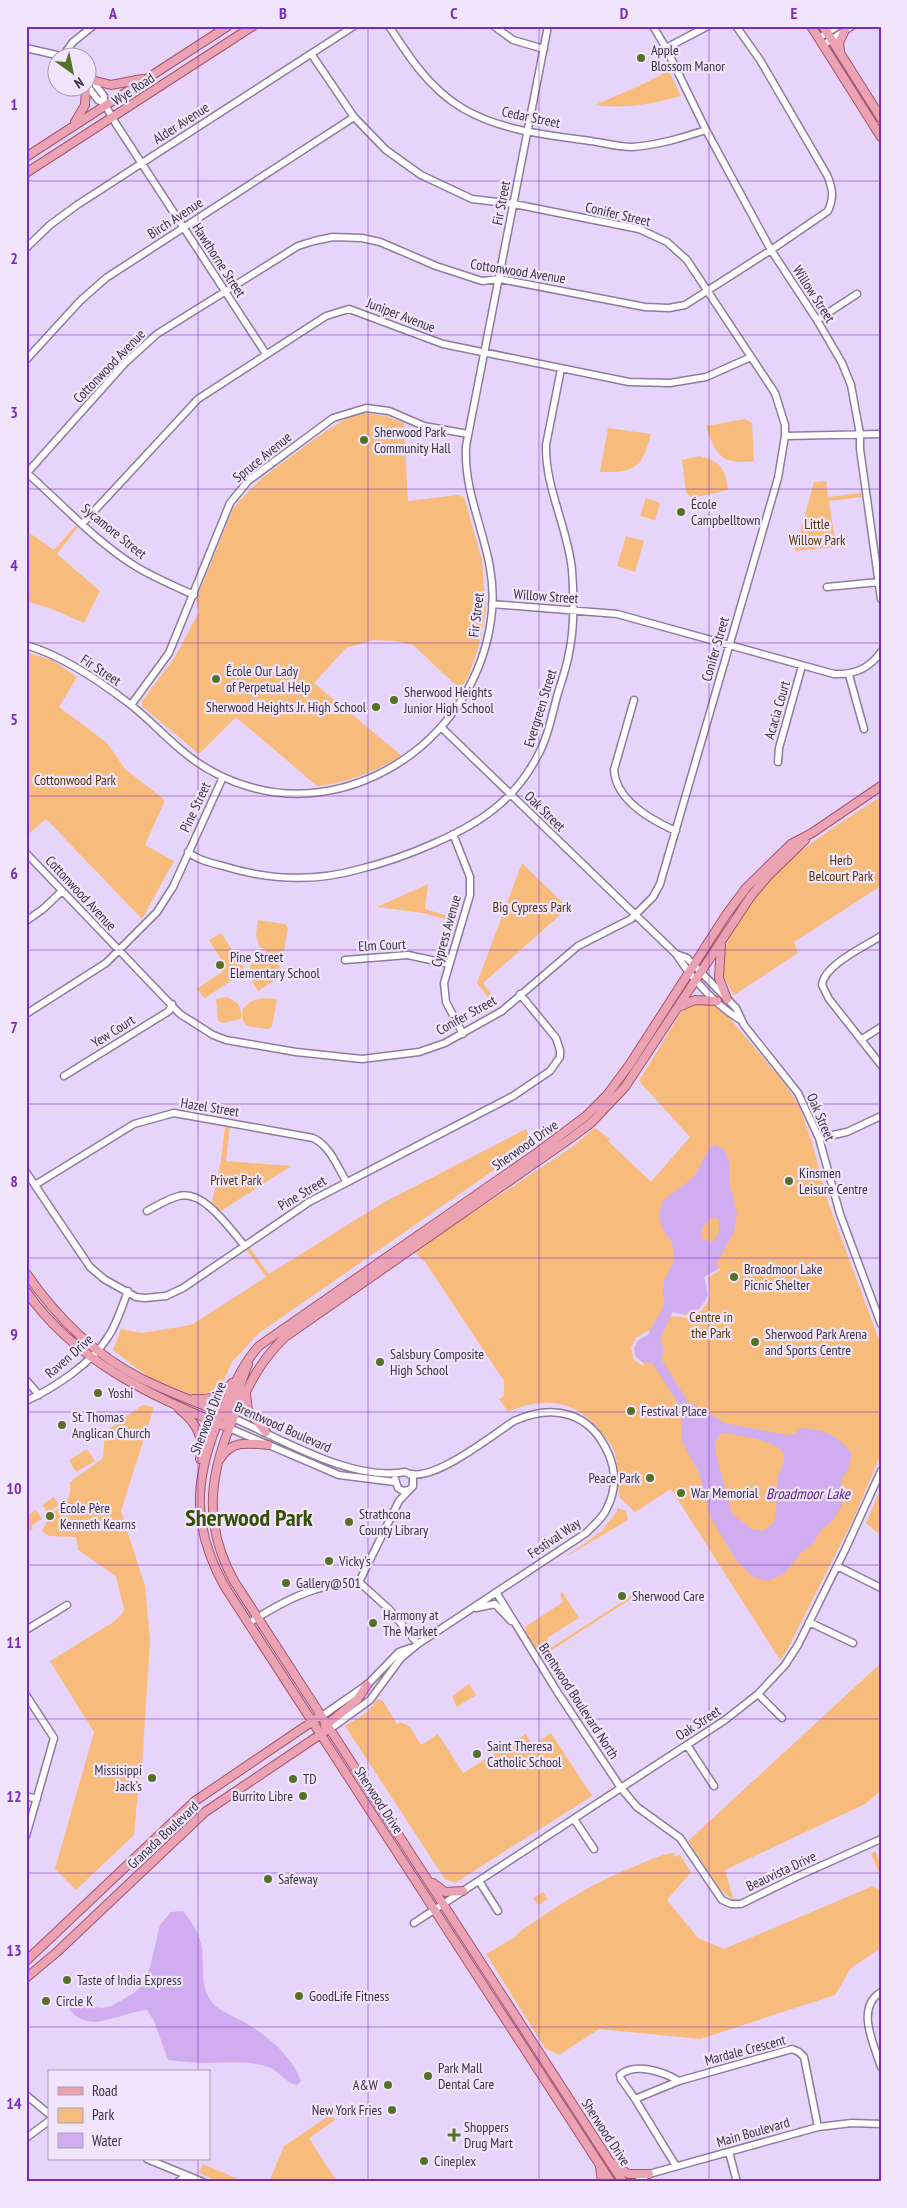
<svg xmlns="http://www.w3.org/2000/svg" width="907" height="2208" viewBox="0 0 907 2208" font-family="'PT Sans Narrow',sans-serif">
<style>
.green{fill:#f7bc7b}
.water{fill:#cfadf0;fill-rule:evenodd}
.pier{fill:#e7d4fa}
.lines{fill:none;stroke-linecap:round;stroke-linejoin:round}
.minor-casing{stroke:#8d7c9e;stroke-width:9}
.major-casing{stroke:#a4546b;stroke-width:10}
.minor{stroke:#fff;stroke-width:6}
.major{stroke:#eba3b3;stroke-width:8}
.grid{fill:none;stroke:#7b2cbf;stroke-width:1;stroke-opacity:0.55}
.poi-dot{fill:#547126;stroke:#f0e5fc;stroke-width:2}
.labels{text-anchor:middle;dominant-baseline:central;stroke-width:4.5;stroke-linejoin:round;paint-order:stroke}
.poi-label{font-size:14px;fill:#3a3341;stroke:#f0e5fc;text-anchor:start}
.street-label{font-size:14px;fill:#3a3341;stroke:#f0e5fc}
.park-label{font-size:14px;fill:#583402;stroke:#f0e5fc}
.water-label{font-size:15px;font-style:italic;fill:#571c7e;stroke:#f0e5fc}
.town-label{font-size:24px;font-weight:bold;fill:#374f04;stroke:#f0e5fc}
.neatline{fill:none;stroke:#7b2cbf;stroke-width:2}
.grid-label{font-size:16px;text-anchor:middle;font-weight:bold;fill:#7b2cbf}
</style>
<rect width="100%" height="100%" fill="#e7d4fa"/>
<path class="green" d="M669,71L681,96C652,104 625,109 595,105L639,86Z
M365,413L385,416L404,423L408,501L458,495L464,497L482,560L486,610L478,649L468,677L460,689L413,645L396,641L373,640L346,648L314,683L402,756C374,771 349,783 317,786L236,717L199,754L142,706V701L175,657L199,612L196,600L233,509L240,500L263,477L323,433L347,418Z
M745,419L752,423L754,461C722,465 716,456 706,426Z
M608,428L651,434C642,468 635,473 600,472Z
M699,456C720,461 726,468 728,490L692,498L686,492L682,460Z
M826,481L828,497L861,493L862,497L829,501L836,547L795,551L814,482Z
M646,498L660,503L655,520L640,516Z
M76,525L78,527L57,554L100,591L84,623L52,609L26,601V539L28,532L54,550Z
M626,536L644,541L635,572L617,566Z
M26,652L52,660L77,677L59,707L107,743L125,769L165,800L145,845L174,861L142,919L46,819L26,836Z
M881,796V886L794,942L798,953L734,995C729,986 723,978 721,967C720,959 725,950 728,942C753,873 824,835 881,796Z
M522,863L568,908L483,983L499,1005L496,1007L477,983Z
M428,884L425,909L457,919L456,922L423,913L377,907Z
M258,920L285,924L288,928L283,955L269,952L282,970L281,976L258,991C245,970 246,964 267,951L259,946L256,934Z
M221,933L246,971L205,998L196,989L222,972L220,967L224,964L209,940Z
M226,997C238,1001 242,1006 241,1019L222,1023L218,1020L216,999Z
M262,998L277,999L272,1027L268,1029L246,1026L242,1018L243,1008L252,1001Z
M697,1003C710,1003 718,1006 727,1015L785,1084L799,1106L812,1142L828,1202L881,1345V1454L853,1520L786,1652L780,1660L671,1489L635,1512L620,1498C616,1482 620,1464 613,1448C610,1442 605,1437 601,1432C576,1400 545,1396 508,1412L499,1399L504,1396V1381L425,1262L421,1259L415,1251L572,1147L595,1128L610,1139L608,1141L651,1182L690,1137L639,1081L683,1009Z
M225,1126H230L226,1161L291,1166L221,1211L212,1203L221,1160Z
M526,1129L533,1143L259,1333L232,1362L223,1382L212,1391L196,1396L150,1378L113,1350L121,1329L142,1333L191,1325L266,1277L246,1249L249,1247L269,1274L381,1204Z
M142,1405L154,1407L121,1511L145,1586L150,1640L142,1766L140,1768L134,1835L76,1890L55,1869L94,1732L50,1661L112,1623L120,1616L124,1610L116,1576L78,1550L76,1537L49,1536L42,1531L47,1521V1515C65,1505 71,1504 70,1482L103,1458L105,1432Z
M87,1449L95,1461L76,1472L69,1460Z
M881,1488V1536L866,1523Z
M54,1497L59,1505L48,1513L42,1505Z
M617,1508L626,1511L628,1520L562,1559L602,1531L617,1511Z
M36,1510L42,1519L31,1526L33,1529L26,1533V1516Z
M642,1589L643,1591L541,1657L538,1651L549,1644L552,1647Z
M562,1592L579,1618L547,1638L549,1642L537,1650L526,1633L525,1627L563,1602L560,1594Z
M881,1663V1791L865,1804L725,1870L734,1901L719,1888L688,1841Z
M469,1684L476,1695L457,1707L452,1696Z
M378,1699L383,1701L397,1724L401,1722L410,1727L421,1745L438,1734L463,1773L526,1734L533,1745L551,1733L592,1796L455,1883L445,1879L345,1726L367,1712Z
M875,1851L881,1865V1877L871,1854Z
M675,1853L674,1857L680,1855L691,1872L667,1900L698,1938L724,1949L873,1886L878,1889L881,1888V1948L851,1968L835,1995L700,2039L599,2029L559,2055L545,2048L486,1954L517,1936L518,1933C556,1906 594,1882 638,1865C650,1860 661,1854 675,1853Z
M543,1892L548,1899L538,1905L533,1898Z
M342,2103L345,2107L333,2115L335,2120L309,2138L337,2182H269L284,2146L327,2117L325,2113Z
M203,2164L245,2182H219L199,2173Z"/>
<path class="water" d="M715,1144L726,1152L730,1164L729,1182L737,1213L734,1232L717,1263L718,1269L705,1277C715,1303 696,1318 672,1313L660,1340L664,1348L661,1359L690,1404L702,1408L724,1423L788,1435L795,1434L801,1428C825,1429 838,1436 852,1453L848,1470L842,1478V1506L831,1522L820,1531L815,1542L801,1553L784,1574L767,1581L753,1577L736,1560L711,1518L699,1473L682,1441L681,1408L653,1364L639,1361L633,1351L637,1340L648,1334L664,1305L663,1290L664,1281L674,1260L672,1243L663,1230L659,1215L663,1200L693,1178L710,1148ZM713,1217L719,1220C720,1230 719,1235 712,1242L701,1238C702,1227 704,1223 713,1217ZM725,1433C739,1436 786,1440 784,1459C784,1465 779,1471 778,1477C776,1493 778,1508 774,1523L762,1531L752,1529L732,1514L716,1454L715,1442L721,1434Z
M183,1911C192,1922 200,1934 202,1949C204,1967 200,1984 211,2001C218,2010 227,2013 236,2018C262,2031 291,2053 301,2081L297,2085C285,2083 280,2071 268,2067C248,2060 227,2063 207,2063C194,2063 181,2061 168,2060L154,2021L147,2010C120,2012 90,2036 69,2009L75,2005L102,2008L112,2006L137,1991L145,1980L150,1967L160,1925L171,1912Z"/>
<path class="pier" d="M720,1268L719,1271L708,1278L710,1294L707,1303L701,1311L686,1318L671,1316L672,1312L685,1315L699,1309L705,1301L708,1294L704,1277Z
M647,1331H650L648,1335L638,1340L634,1348L635,1356L644,1364L643,1366L634,1360L631,1348L636,1338Z"/>
<g class="lines">
<g class="minor-casing">
<path id="minor" d="M389,26C409,57 429,88 462,108C501,131 547,135 591,141C604,143 619,147 632,147C659,145 681,138 706,130
M494,26L513,40L544,49
M653,26L666,48L706,130L771,250L817,320L842,363L851,385L860,434V449L881,599
M819,38L838,26
M823,45L852,26
M26,48L65,57
M666,48L708,26
M62,57L73,42L93,26
M88,75L104,96V103L116,124L266,354
M88,87L98,100L104,103
M26,248L50,225L77,205L354,26
M817,320L857,294
M26,360L80,301L106,278L354,117
M785,436L881,434
M27,473C62,504 95,541 135,566C153,577 174,586 194,595
M26,474L125,363L157,334L298,246L314,241L333,237L362,238L380,242L436,266L482,281L500,279L645,307L669,308L685,305L771,250L828,211C834,197 833,189 827,175L760,60L736,26
M83,523L198,399L326,316L349,309L443,344L629,382L670,383L706,377L751,357
M827,587L879,582
M492,604L617,614L834,674C854,675 869,669 881,652
M26,645C63,656 100,681 131,705C150,720 167,739 186,754C223,784 274,799 321,792C356,787 385,774 413,753C458,718 487,667 492,611C498,551 463,504 466,446L548,26
M849,675L864,729
M634,700L614,770C616,801 651,820 676,831
M131,705L169,653L230,503L248,481L333,418L366,408L389,411L424,426L468,434
M442,728L676,954C691,977 717,1007 741,1020
M778,762L779,748L802,666
M453,834L470,877V895L444,983L446,1002L463,1034
M188,852C198,860 211,863 223,866C268,880 315,882 360,869C401,859 468,833 500,804C514,792 528,774 537,757C548,738 552,714 558,693C562,680 567,666 569,653C575,626 574,597 572,570C568,528 545,488 546,445L561,369
M26,853L180,1014L213,1035L226,1040L296,1052L362,1059L419,1052L445,1043L502,1011L578,946L631,919L653,897L660,884L778,478L785,436V425L775,393L687,260L667,242L639,229L514,204L472,199L421,175L386,150L354,117L312,55
M26,921L43,909L62,891
M881,936C864,947 824,965 822,985L829,999L881,1065
M676,954L687,958L736,1008L744,1025L798,1093L819,1138L840,1214L881,1324
M345,960L408,955L449,964
M26,1014L106,963L157,912L173,887L223,777
M862,1039L881,1027
M64,1076L169,1011L172,1004
M819,1138L847,1132L881,1116
M26,1172L90,1267L104,1279L136,1297L145,1298L166,1296L183,1288L309,1202L513,1096L550,1071L560,1057V1050L556,1038L520,994
M35,1185L134,1124L174,1113L313,1138C330,1146 337,1166 346,1181
M147,1211C157,1206 167,1199 179,1196C204,1190 229,1228 244,1245
M26,1380L39,1395
M26,1401C54,1388 91,1364 108,1337C117,1324 122,1306 128,1291
M233,1418C282,1439 352,1482 405,1472L413,1476V1486L399,1501L359,1582
M229,1428L339,1475L395,1482
M395,1479L398,1488L403,1491L409,1490
M837,1566L881,1588
M496,1592L558,1693L621,1788L637,1807L680,1838L722,1900L731,1904H741L796,1877L881,1839
M476,1608L495,1604L511,1621
M809,1622L853,1643
M249,1623C283,1601 317,1583 359,1582L389,1609L418,1644
M26,1630L67,1605
M758,1694L782,1718
M26,1695L54,1738L26,1836
M322,1716L368,1684L399,1652L410,1648
M330,1729L370,1700L401,1658L418,1644L586,1533C594,1525 604,1517 608,1506C616,1489 616,1472 609,1455C591,1412 554,1403 514,1421C493,1435 436,1480 411,1474
M687,1745L714,1786
M26,1796L37,1799
M574,1819L594,1849
M479,1881L498,1911
M414,1923L725,1720L758,1694L785,1665L798,1645L845,1550L881,1471
M881,1992C855,2008 874,2044 881,2067
M26,2095L49,2114
M635,2099L621,2079L620,2075C635,2062 664,2072 679,2081
M26,2138L49,2121
M729,2152L737,2182
M147,2159L203,2182
M676,2166L635,2099L679,2081L792,2049L799,2052L804,2057L818,2127
M178,2182L186,2175
M636,2182L649,2174L818,2127L852,2123L881,2124"/>
</g>
<g class="major-casing">
<path id="major" d="M811,26L881,137
M823,26L881,118
M840,50L839,43L845,30
M92,80L111,85L142,79
M75,122L85,105L86,88
M26,157L228,26
M26,173L253,26
M721,945L719,978L727,999
M681,1006L695,1000L717,1001
M26,1273C55,1315 94,1354 140,1378C168,1392 196,1402 225,1414
M26,1291C75,1362 152,1396 229,1428
M246,1394L248,1411L266,1432
M194,1399C211,1400 221,1396 232,1383
M179,1409C196,1422 205,1437 200,1459
M227,1421L248,1364
M220,1459C232,1440 247,1443 268,1445
M325,1726L357,1700L367,1685
M433,1883L445,1892L463,1891
M26,1961L195,1801L316,1719
M26,1978L57,1952L205,1812L324,1732
M614,2164L628,2174H649
M600,2166L602,2182
M611,2182L225,1587C190,1525 194,1476 222,1412C233,1388 241,1366 259,1346L538,1152L586,1116L607,1095L630,1064L726,915L746,888L791,844L812,833L881,786
M623,2182L234,1581C201,1522 210,1469 237,1410C251,1381 261,1360 285,1337L571,1138L591,1123L625,1087L751,896L768,876L805,840"/>
</g>
<use href="#minor" class="minor"/>
<use href="#major" class="major"/>
</g>
<path class="grid" d="M198,26V2072M368,26V2182M539,26V2182M709,26V2182M26,181H881M26,335H881M26,489H881M26,643H881M26,796H881M26,950H881M26,1104H881M26,1258H881M26,1412H881M26,1565H881M26,1719H881M26,1873H881M26,2027H881M198,2159V2182"/>
<g class="poi-dot">
<circle cx="641" cy="58" r="5"/>
<circle cx="364" cy="440" r="5"/>
<circle cx="681" cy="512" r="5"/>
<circle cx="216" cy="679" r="5"/>
<circle cx="394" cy="700" r="5"/>
<circle cx="376" cy="707" r="5"/>
<circle cx="220" cy="965" r="5"/>
<circle cx="789" cy="1181" r="5"/>
<circle cx="734" cy="1277" r="5"/>
<circle cx="755" cy="1342" r="5"/>
<circle cx="380" cy="1362" r="5"/>
<circle cx="98" cy="1393" r="5"/>
<circle cx="631" cy="1411" r="5"/>
<circle cx="62" cy="1425" r="5"/>
<circle cx="650" cy="1478" r="5"/>
<circle cx="681" cy="1493" r="5"/>
<circle cx="50" cy="1516" r="5"/>
<circle cx="349" cy="1522" r="5"/>
<circle cx="329" cy="1561" r="5"/>
<circle cx="286" cy="1583" r="5"/>
<circle cx="622" cy="1596" r="5"/>
<circle cx="373" cy="1623" r="5"/>
<circle cx="477" cy="1754" r="5"/>
<circle cx="152" cy="1778" r="5"/>
<circle cx="293" cy="1779" r="5"/>
<circle cx="303" cy="1796" r="5"/>
<circle cx="268" cy="1879" r="5"/>
<circle cx="67" cy="1980" r="5"/>
<circle cx="299" cy="1996" r="5"/>
<circle cx="46" cy="2001" r="5"/>
<circle cx="428" cy="2076" r="5"/>
<circle cx="388" cy="2085" r="5"/>
<circle cx="392" cy="2110" r="5"/>
<path d="M451.5 2127.5h5v5h5v5h-5v5h-5v-5h-5v-5h5z"/>
<circle cx="424" cy="2161" r="5"/>
</g>
<g class="labels">
<g class="poi-label">
<text x="651" y="50">Apple<tspan x="651" dy="16">Blossom Manor</tspan></text>
<text x="374" y="432">Sherwood Park<tspan x="374" dy="16">Community Hall</tspan></text>
<text x="691" y="504">École<tspan x="691" dy="16">Campbelltown</tspan></text>
<text x="226" y="671">École Our Lady<tspan x="226" dy="16">of Perpetual Help</tspan></text>
<text x="404" y="692">Sherwood Heights<tspan x="404" dy="16">Junior High School</tspan></text>
<text x="366" y="707" text-anchor="end">Sherwood Heights Jr. High School</text>
<text x="230" y="957">Pine Street<tspan x="230" dy="16">Elementary School</tspan></text>
<text x="799" y="1173">Kinsmen<tspan x="799" dy="16">Leisure Centre</tspan></text>
<text x="744" y="1269">Broadmoor Lake<tspan x="744" dy="16">Picnic Shelter</tspan></text>
<text x="765" y="1334">Sherwood Park Arena<tspan x="765" dy="16">and Sports Centre</tspan></text>
<text x="390" y="1354">Salsbury Composite<tspan x="390" dy="16">High School</tspan></text>
<text x="108" y="1393">Yoshi</text>
<text x="641" y="1411">Festival Place</text>
<text x="72" y="1417">St. Thomas<tspan x="72" dy="16">Anglican Church</tspan></text>
<text x="640" y="1478" text-anchor="end">Peace Park</text>
<text x="691" y="1493">War Memorial</text>
<text x="60" y="1508">École Père<tspan x="60" dy="16">Kenneth Kearns</tspan></text>
<text x="359" y="1514">Strathcona<tspan x="359" dy="16">County Library</tspan></text>
<text x="339" y="1561">Vicky's</text>
<text x="296" y="1583">Gallery@501</text>
<text x="632" y="1596">Sherwood Care</text>
<text x="383" y="1615">Harmony at<tspan x="383" dy="16">The Market</tspan></text>
<text x="487" y="1746">Saint Theresa<tspan x="487" dy="16">Catholic School</tspan></text>
<text x="142" y="1770" text-anchor="end">Missisippi<tspan x="142" dy="16">Jack's</tspan></text>
<text x="303" y="1779">TD</text>
<text x="293" y="1796" text-anchor="end">Burrito Libre</text>
<text x="278" y="1879">Safeway</text>
<text x="77" y="1980">Taste of India Express</text>
<text x="309" y="1996">GoodLife Fitness</text>
<text x="56" y="2001">Circle K</text>
<text x="438" y="2068">Park Mall<tspan x="438" dy="16">Dental Care</tspan></text>
<text x="378" y="2085" text-anchor="end">A&amp;W</text>
<text x="382" y="2110" text-anchor="end">New York Fries</text>
<text x="464" y="2127">Shoppers<tspan x="464" dy="16">Drug Mart</tspan></text>
<text x="434" y="2161">Cineplex</text>
</g>
<g class="street-label">
<text transform="translate(133 89) rotate(-33)">Wye Road</text>
<text transform="translate(531 117) rotate(12)">Cedar Street</text>
<text transform="translate(181 123) rotate(-33)">Alder Avenue</text>
<text transform="translate(501 203) rotate(-79)">Fir Street</text>
<text transform="translate(618 214) rotate(13)">Conifer Street</text>
<text transform="translate(175 218) rotate(-33)">Birch Avenue</text>
<text transform="translate(219 260) rotate(57)">Hawthorne Street</text>
<text transform="translate(518 271) rotate(9)">Cottonwood Avenue</text>
<text transform="translate(814 294) rotate(57)">Willow Street</text>
<text transform="translate(401 315) rotate(21)">Juniper Avenue</text>
<text transform="translate(109 366) rotate(-46)">Cottonwood Avenue</text>
<text transform="translate(262 457) rotate(-39)">Spruce Avenue</text>
<text transform="translate(114 531) rotate(39)">Sycamore Street</text>
<text transform="translate(546 596) rotate(4)">Willow Street</text>
<text transform="translate(476 615) rotate(-83)">Fir Street</text>
<text transform="translate(715 649) rotate(-74)">Conifer Street</text>
<text transform="translate(101 670) rotate(33)">Fir Street</text>
<text transform="translate(540 708) rotate(-73)">Evergreen Street</text>
<text transform="translate(777 710) rotate(-74)">Acacia Court</text>
<text transform="translate(195 807) rotate(-65)">Pine Street</text>
<text transform="translate(545 811) rotate(44)">Oak Street</text>
<text transform="translate(81 893) rotate(47)">Cottonwood Avenue</text>
<text transform="translate(446 931) rotate(-74)">Cypress Avenue</text>
<text transform="translate(382 945) rotate(-3)">Elm Court</text>
<text transform="translate(466 1015) rotate(-29)">Conifer Street</text>
<text transform="translate(113 1031) rotate(-32)">Yew Court</text>
<text transform="translate(210 1107) rotate(9)">Hazel Street</text>
<text transform="translate(821 1117) rotate(67)">Oak Street</text>
<text transform="translate(525 1145) rotate(-35)">Sherwood Drive</text>
<text transform="translate(302 1193) rotate(-31)">Pine Street</text>
<text transform="translate(69 1356) rotate(-41)">Raven Drive</text>
<text transform="translate(208 1418) rotate(-69)">Sherwood Drive</text>
<text transform="translate(283 1427) rotate(24)">Brentwood Boulevard</text>
<text transform="translate(554 1538) rotate(-34)">Festival Way</text>
<text transform="translate(579 1701) rotate(57)">Brentwood Boulevard North</text>
<text transform="translate(698 1723) rotate(-33)">Oak Street</text>
<text transform="translate(379 1800) rotate(57)">Sherwood Drive</text>
<text transform="translate(163 1835) rotate(-43)">Granada Boulevard</text>
<text transform="translate(781 1871) rotate(-25)">Beauvista Drive</text>
<text transform="translate(745 2050) rotate(-15)">Mardale Crescent</text>
<text transform="translate(606 2132) rotate(57)">Sherwood Drive</text>
<text transform="translate(753 2132) rotate(-16)">Main Boulevard</text>
</g>
<g class="park-label">
<text x="817" y="524">Little<tspan x="817" dy="16">Willow Park</tspan></text>
<text x="75" y="780">Cottonwood Park</text>
<text x="841" y="860">Herb<tspan x="841" dy="16">Belcourt Park</tspan></text>
<text x="532" y="907">Big Cypress Park</text>
<text x="236" y="1180">Privet Park</text>
<text x="711" y="1317">Centre in<tspan x="711" dy="16">the Park</tspan></text>
</g>
<g class="water-label">
<text x="808" y="1493">Broadmoor Lake</text>
</g>
<g class="town-label">
<text x="249" y="1517">Sherwood Park</text>
</g>
</g>
<rect width="907" height="2208" fill="none" stroke="#f0e5fc" stroke-width="55"/>
<rect x="48" y="2070" width="162" height="90" fill="#f0e5fc" stroke="#a79eb1"/>
<rect x="58" y="2087" width="25" height="8" fill="#eba3b3" stroke="#a79eb1"/>
<text x="92" y="2096" font-size="15" fill="#3a3341">Road</text>
<rect x="58" y="2108" width="25" height="15" fill="#f7bc7b" stroke="#a79eb1"/>
<text x="92" y="2120" font-size="15" fill="#3a3341">Park</text>
<rect x="58" y="2133" width="25" height="15" fill="#cfadf0" stroke="#a79eb1"/>
<text x="92" y="2146" font-size="15" fill="#3a3341">Water</text>
<g transform="translate(72 72) rotate(147)"><circle r="24" fill="#f0e5fc" stroke="#a79eb1"/>
<path d="M0-4L9 19L0 12L-9 19Z" fill="#547126"/>
<text y="-8" font-size="14" font-weight="bold" text-anchor="middle" fill="#3a3341">N</text>
</g>
<rect x="28" y="28" width="852" height="2152" class="neatline"/>
<g class="grid-label">
<text x="113" y="19">A</text>
<text x="283" y="19">B</text>
<text x="454" y="19">C</text>
<text x="624" y="19">D</text>
<text x="794" y="19">E</text>
<text x="14" y="110">1</text>
<text x="14" y="264">2</text>
<text x="14" y="418">3</text>
<text x="14" y="571">4</text>
<text x="14" y="725">5</text>
<text x="14" y="879">6</text>
<text x="14" y="1033">7</text>
<text x="14" y="1187">8</text>
<text x="14" y="1340">9</text>
<text x="14" y="1494">10</text>
<text x="14" y="1648">11</text>
<text x="14" y="1802">12</text>
<text x="14" y="1956">13</text>
<text x="14" y="2109">14</text>
</g>
</svg>
